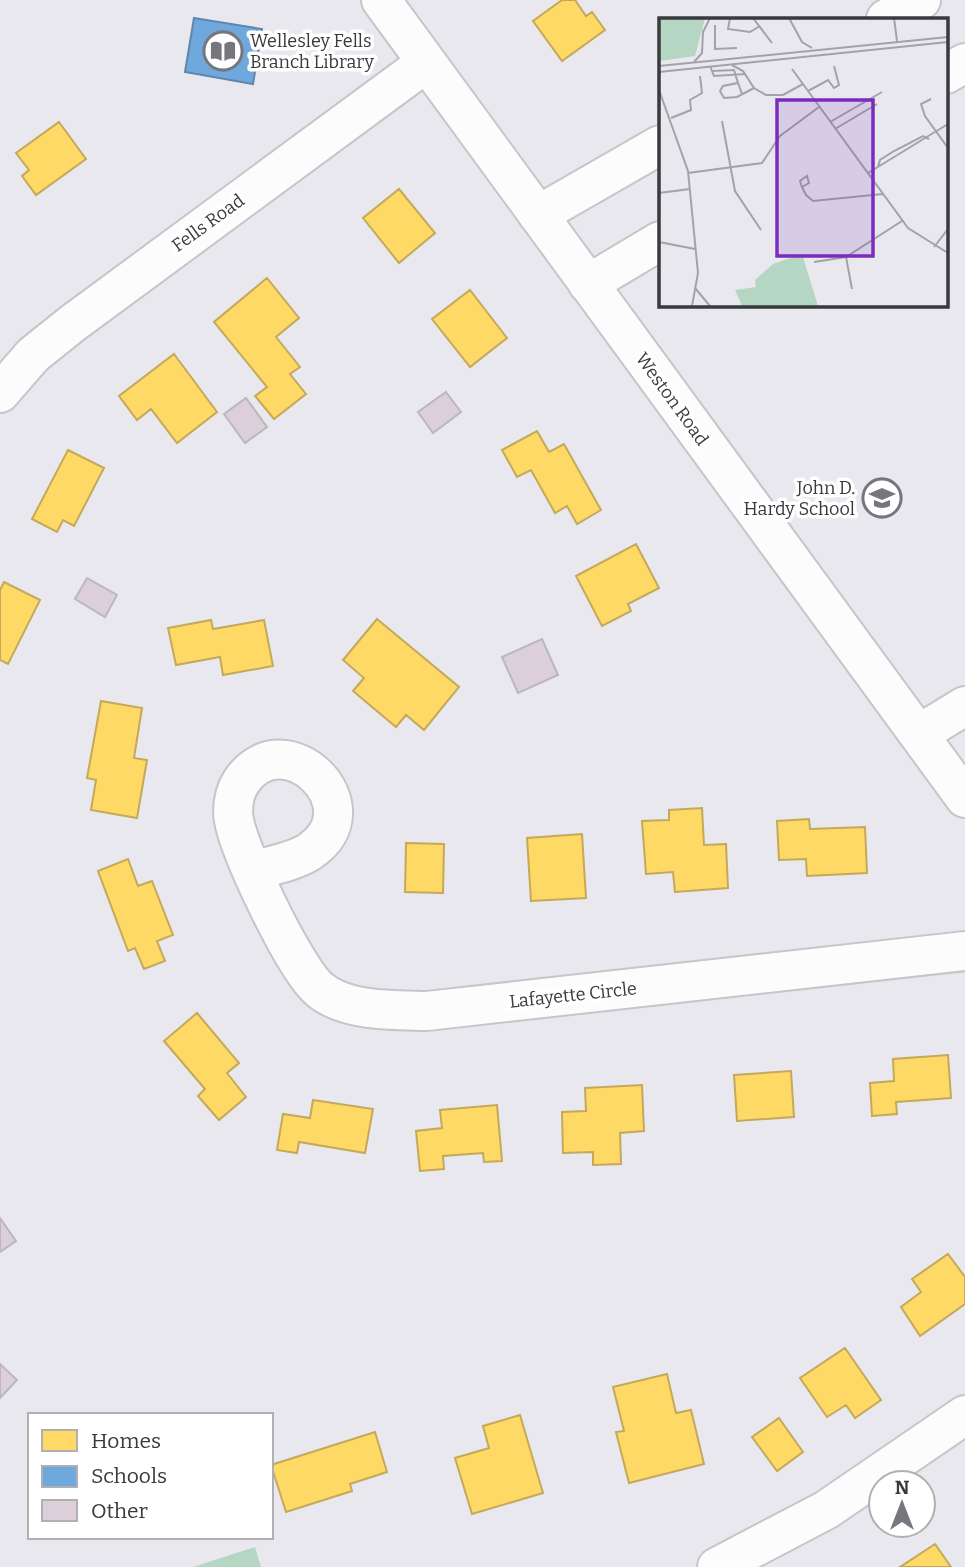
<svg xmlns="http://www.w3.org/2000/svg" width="965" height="1567" viewBox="0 0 965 1567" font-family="Bitter,serif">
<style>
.green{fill:#b4d6c3}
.homes{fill:#ffd966;stroke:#c4a95a;stroke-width:2}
.schools{fill:#6fa8dc;stroke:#5f87ad;stroke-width:2}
.building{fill:#dccfda;stroke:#bab8bc;stroke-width:2}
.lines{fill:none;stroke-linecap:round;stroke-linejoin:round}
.minor-casing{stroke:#c5c5ca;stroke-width:42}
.major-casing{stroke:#c5c5ca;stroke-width:42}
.minor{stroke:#fcfcfc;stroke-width:38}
.major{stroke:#fcfcfc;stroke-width:38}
.labels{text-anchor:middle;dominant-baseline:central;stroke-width:7;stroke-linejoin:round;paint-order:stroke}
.poi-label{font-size:18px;fill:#393a3e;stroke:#fff;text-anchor:start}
.street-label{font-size:18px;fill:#393a3e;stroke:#fff}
.inset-road{fill:none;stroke:#a2a2a8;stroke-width:2}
.view{fill:#7b2cbf;fill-opacity:0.15;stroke:#7b2cbf;stroke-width:3.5}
.inset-edge{fill:none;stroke:#393a3e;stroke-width:3.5}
</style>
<rect width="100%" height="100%" fill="#e8e8ee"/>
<path class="green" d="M255,1547L261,1567H193Z"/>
<path class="homes" d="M562,0H575L586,16L592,12L605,30L562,61L533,21Z
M59,122L86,159L36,195L22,176L29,170L16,153Z
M399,189L435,233L399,263L363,218Z
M267,278L299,318L276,337L300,367L290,374L306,394L274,419L255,396L267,387L214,322Z
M470,290L507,338L470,367L432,319Z
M174,354L217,412L177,443L151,409L137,420L119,396Z
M537,431L549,452L564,444L601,510L577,524L567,506L555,513L531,470L517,477L502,450Z
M68,450L104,468L74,526L63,520L57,532L32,519Z
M636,544L659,588L628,604L631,611L602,626L576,576Z
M4,582L40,600L8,664L0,660V590Z
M377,619L459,687L424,730L406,715L396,727L353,691L364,678L343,660Z
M211,620L213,629L264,620L273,666L223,675L220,657L176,665L168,628Z
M101,701L142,708L134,758L147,760L137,818L91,810L96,780L87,778Z
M702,808L704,845L726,844L728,888L675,892L673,872L646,874L642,821L669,820V810Z
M809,819L810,829L865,827L867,873L807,876L806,859L779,860L777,821Z
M582,834L586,898L531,901L527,838Z
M406,843L444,844L443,893L405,892Z
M128,859L138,886L152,881L173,935L157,941L165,961L144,969L135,948L128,951L98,871Z
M197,1013L239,1063L227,1073L246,1097L219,1120L198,1096L205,1089L164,1041Z
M948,1055L951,1098L896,1102L897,1114L872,1116L870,1083L894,1081L893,1059Z
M791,1071L794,1117L737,1121L734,1075Z
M642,1085L644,1131L620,1133L621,1164L593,1165V1152L563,1153L562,1112L586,1111L585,1088Z
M313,1100L373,1109L365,1153L299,1142L297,1153L277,1150L283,1114L310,1118Z
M497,1105L502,1161L484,1162L483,1153L443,1156L444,1169L420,1171L416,1131L442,1128L440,1110Z
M948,1254L965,1277V1304L920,1336L901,1307L921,1292L912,1279Z
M845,1348L881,1400L855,1418L846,1405L827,1417L800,1378Z
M667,1374L676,1413L691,1410L704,1464L629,1483L616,1432L624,1431L613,1387Z
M520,1415L543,1493L472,1514L455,1458L489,1448L483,1426Z
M779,1418L803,1452L777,1471L752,1437Z
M375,1432L387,1472L350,1484L352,1491L286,1512L271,1465Z
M935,1544L951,1567H900Z"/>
<path class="schools" d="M194,18L262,29L253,84L185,72Z"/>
<path class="building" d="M446,392L461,412L433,433L418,412Z
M246,398L267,427L245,443L224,414Z
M87,578L117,595L105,617L75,599Z
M542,639L558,675L518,693L502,657Z
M0,1218L16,1241L0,1252Z
M0,1364L17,1380L0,1398Z"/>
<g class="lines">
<g class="minor-casing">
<path id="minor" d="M886,19L921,0
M946,74L965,63
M538,215L660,145
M588,284L660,241
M0,393L33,355L73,323L426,63
M919,734L965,706
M254,871C271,865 293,862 309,852C377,807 284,718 241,782C235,791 233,803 233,813C234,843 295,969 319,989C345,1012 395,1010 427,1011L965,951
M717,1567L826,1510L965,1415"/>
</g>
<g class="major-casing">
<path id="major" d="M381,0L965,798"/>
</g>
<use href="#minor" class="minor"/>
<use href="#major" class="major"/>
</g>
<defs>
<g id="library-ring" transform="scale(2.0125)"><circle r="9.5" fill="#fff" stroke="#76777c" stroke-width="1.5"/><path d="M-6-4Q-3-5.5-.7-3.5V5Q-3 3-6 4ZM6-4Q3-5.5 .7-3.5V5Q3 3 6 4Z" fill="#76777c"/></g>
<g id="school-ring" transform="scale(2.0125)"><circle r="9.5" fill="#fff" stroke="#76777c" stroke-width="1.5"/><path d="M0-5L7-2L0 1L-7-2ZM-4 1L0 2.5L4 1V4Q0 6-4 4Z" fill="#76777c"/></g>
</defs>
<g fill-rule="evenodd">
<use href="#library-ring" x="223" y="51"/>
<use href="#school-ring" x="882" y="498"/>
</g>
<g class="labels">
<g class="poi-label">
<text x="250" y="41">Wellesley Fells<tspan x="250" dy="21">Branch Library</tspan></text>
<text x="855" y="488" text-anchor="end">John D.<tspan x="855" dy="21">Hardy School</tspan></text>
</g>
<g class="street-label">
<text transform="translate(208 223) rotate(-36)">Fells Road</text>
<text transform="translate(672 399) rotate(54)">Weston Road</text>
<text transform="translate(573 995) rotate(-6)">Lafayette Circle</text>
</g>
</g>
<g transform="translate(659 18)">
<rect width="289" height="289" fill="#e8e8ee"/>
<path d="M0,0H46L36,38L0,43ZM143,236L159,288H83L76,272L97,269L96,262L114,246Z" fill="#b4d6c3"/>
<path class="inset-road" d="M71,0L69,11L91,14L101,8M94,0L113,25M130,0L143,24L153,30M235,0L238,23M56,7V31L78,30M35,44L43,35L44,14L51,0M73,47L84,53L95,70L107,77H124L144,66M0,48L289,19M51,48L55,58L87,56M133,51L249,210L289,235M53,53L75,52L79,65M0,54L289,24M0,72L29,153L39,255L33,288M149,73L169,62L175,70L180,67L175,48M83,76L79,65L64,68L61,73L65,80L78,79L95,70M272,81L262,86L266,98L289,130M12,100L32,92L31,82L43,75L41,58M63,103L76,173L102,212M171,104L223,74M176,111L218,86M219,149L221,142L235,133L264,118L270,121M29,155L103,145L121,118L160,89M209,155L289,106M143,169L150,165L148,158L141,163L143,169L147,177L154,183L224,176M0,175L31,171M0,224L36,231M275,229L289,211M187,239L193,271M155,244L187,239L243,203M36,270L51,288"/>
<path class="view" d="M118,82H214V238H118Z"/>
<rect width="289" height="289" class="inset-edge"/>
</g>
<rect x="28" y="1413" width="245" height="126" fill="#ffffff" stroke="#b0b0b2" stroke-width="2"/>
<rect x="42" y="1430" width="35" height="21" fill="#ffd966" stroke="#b0b0b2" stroke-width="2"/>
<text x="91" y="1448" font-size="21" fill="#393a3e">Homes</text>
<rect x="42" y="1466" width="35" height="21" fill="#6fa8dc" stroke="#b0b0b2" stroke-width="2"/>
<text x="91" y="1483" font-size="21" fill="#393a3e">Schools</text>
<rect x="42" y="1500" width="35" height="21" fill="#dccfda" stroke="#b0b0b2" stroke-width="2"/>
<text x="91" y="1518" font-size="21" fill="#393a3e">Other</text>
<g transform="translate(902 1504)"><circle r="33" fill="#ffffff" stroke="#b0b0b2" stroke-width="2"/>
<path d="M0-5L12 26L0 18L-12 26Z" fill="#76777c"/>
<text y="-10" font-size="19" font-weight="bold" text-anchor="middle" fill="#393a3e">N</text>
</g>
</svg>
